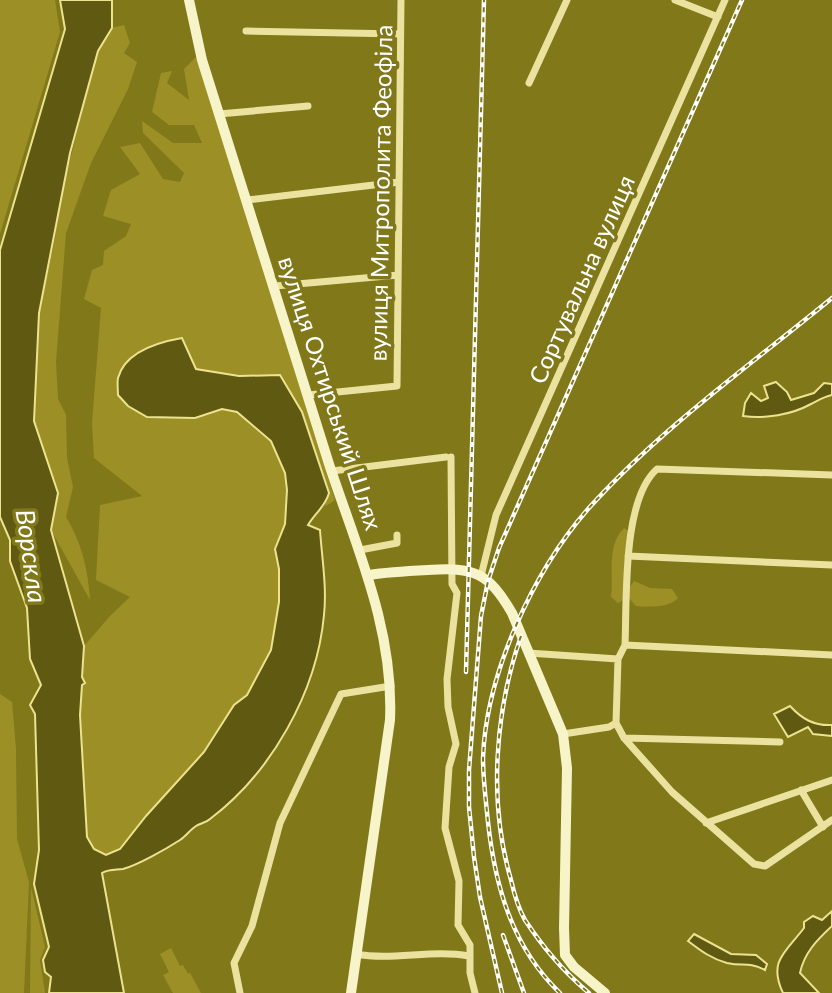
<svg xmlns="http://www.w3.org/2000/svg" width="832" height="993" viewBox="0 0 832 993" font-family="Lato,sans-serif">
<style>
.green{fill:#9c8f26}
.water{fill:#5f5911;stroke:#ede290;stroke-width:2}
.lines{fill:none;stroke-linecap:round;stroke-linejoin:round}
.street{stroke:#eae29e;stroke-width:7}
.secondary{stroke:#f8f4c9;stroke-width:10}
.rail-casing{stroke:#fff;stroke-width:4.5}
.rail{stroke:#81781a;stroke-width:2;stroke-dasharray:5;stroke-linecap:butt}
.labels{text-anchor:middle;dominant-baseline:central;stroke-width:7;stroke-linejoin:round;paint-order:stroke}
.street-label{font-size:24px;fill:#fff;stroke:#81781a}
.water-label{font-size:26px;font-style:italic;fill:#fff;stroke:#81781a}
</style>
<rect width="100%" height="100%" fill="#81781a"/>
<path class="green" d="M0,0H55L60,32L0,234Z
M124,25L130,43L124,53L137,62L128,89L91,163L66,233L56,362L58,399L66,415L67,458L73,487L66,517C82,543 88,570 90,600L51,530L58,493L34,421L39,313L55,238L61,195L98,51L112,28Z
M197,56L335,500L314,514L326,506L280,375L239,376L130,359L118,378V395L128,406L147,417L196,418L222,409L237,412L271,441L285,473L287,490L285,524L275,549L279,569V602L271,650L246,695L234,705L204,752L146,816L120,849L106,855L94,849L87,837L80,715L84,646L110,616L130,597L96,580L100,505L142,496L94,458L92,423L101,308L84,299L92,270L103,265L104,251L126,236L131,224L103,216L111,190L140,174L120,147L140,143L163,179L180,182L184,173L143,133L142,121L173,143H202L194,125H169L152,112L161,73L172,71L167,83L189,100L184,69Z
M624,528L629,531L625,599L618,603L611,597C614,573 606,546 624,528Z
M634,581L650,588L672,589L678,598C670,608 648,607 636,606L628,597L629,588Z
M0,694L12,702L16,749L17,839L29,882L24,993H0Z
M31,887L45,947L40,960L45,993H30Z
M171,948L180,966L183,965L188,974L190,973L201,993H173L163,975L169,972L160,954Z"/>
<path class="water" d="M60,0H112V28L98,51L70,153L39,313L34,421L58,493L51,530L84,646L82,677L85,683L82,685L80,715L87,837L94,849L106,855L120,849L146,816L204,752L234,705L247,695L271,650L279,602V569L275,549L285,524L287,490L285,473L271,441L237,412L222,409L195,418L147,417L128,406L118,395C118,390 117,383 118,378C125,352 159,342 182,338L196,369L239,376L280,375L302,412L329,493C325,507 316,512 308,525L320,530C322,559 327,587 324,615C317,692 271,773 210,819C206,823 200,823 196,826C190,830 186,836 180,840C166,849 138,865 123,869C115,870 109,869 102,873L124,993H49L51,977L45,972L43,960L49,947L34,884L39,850L35,714L30,705L41,685L30,659L27,608L10,561V540L0,517V250L65,29Z
M776,382L787,392L791,400L814,393L824,383L832,384V395C823,397 819,400 811,404C791,415 765,419 743,416L745,403L751,393L761,401L768,398L764,386Z
M790,706C802,719 814,726 832,725V736L813,734L808,727L788,737L774,714Z
M832,911V926C817,940 804,953 800,973L819,993H783C768,961 785,953 804,928V922L813,916L822,920Z
M694,934L731,954L756,955L767,964L765,970C747,961 744,967 727,963C712,959 701,951 688,941Z"/>
<g class="lines">
<path class="street" d="M675,0L718,17
M246,31L400,34
M529,83L567,0
M219,114L308,106
M247,200L399,182
M275,286L398,275
M308,395L397,386L401,0
M451,457L452,584L457,593L447,679L448,707L456,744L449,767L445,828L459,881L458,925L470,945V973L475,993
M332,471L446,457
M832,475L657,469C622,500 627,599 625,645L618,659L616,723L624,738L672,792L754,864L765,866L832,820
M360,550L397,543V535
M628,556L832,565
M481,576L496,515L725,0
M625,645L832,655
M528,653L618,659
M563,734L609,727L616,723
M624,738L780,742
M801,790L823,827
M706,823L832,780
M356,954C393,961 432,949 469,956
M240,993L234,963L252,926L280,823L341,694L391,686"/>
<path class="secondary" d="M189,0L202,60C245,195 286,330 329,464C357,549 394,629 390,720L351,993
M369,575C388,572 408,571 428,570C474,567 488,572 512,613L563,734L567,768L564,928L565,955L574,967L605,993"/>
<g class="rail-casing">
<path id="rail" d="M521,636C495,711 488,802 511,880C514,893 518,908 525,920C542,946 565,973 589,993
M466,672L484,0
M503,935L524,993
M502,993L480,897L474,857L469,807V770L481,616L488,581L499,548L742,0
M560,993C512,947 495,886 488,822C486,801 483,780 483,758C486,674 533,572 588,509C660,429 749,366 832,298"/>
</g>
<use href="#rail" class="rail"/>
</g>
<g class="labels">
<g class="street-label">
<text transform="translate(380 193) rotate(-89)">вулиця Митрополита Феофіла</text>
<text transform="translate(581 279) rotate(-66)">Сортувальна вулиця</text>
<text transform="translate(331 393) rotate(72)">вулиця Охтирський Шлях</text>
</g>
<g class="water-label">
<text transform="translate(32 556) rotate(82)">Ворскла</text>
</g>
</g>
</svg>
